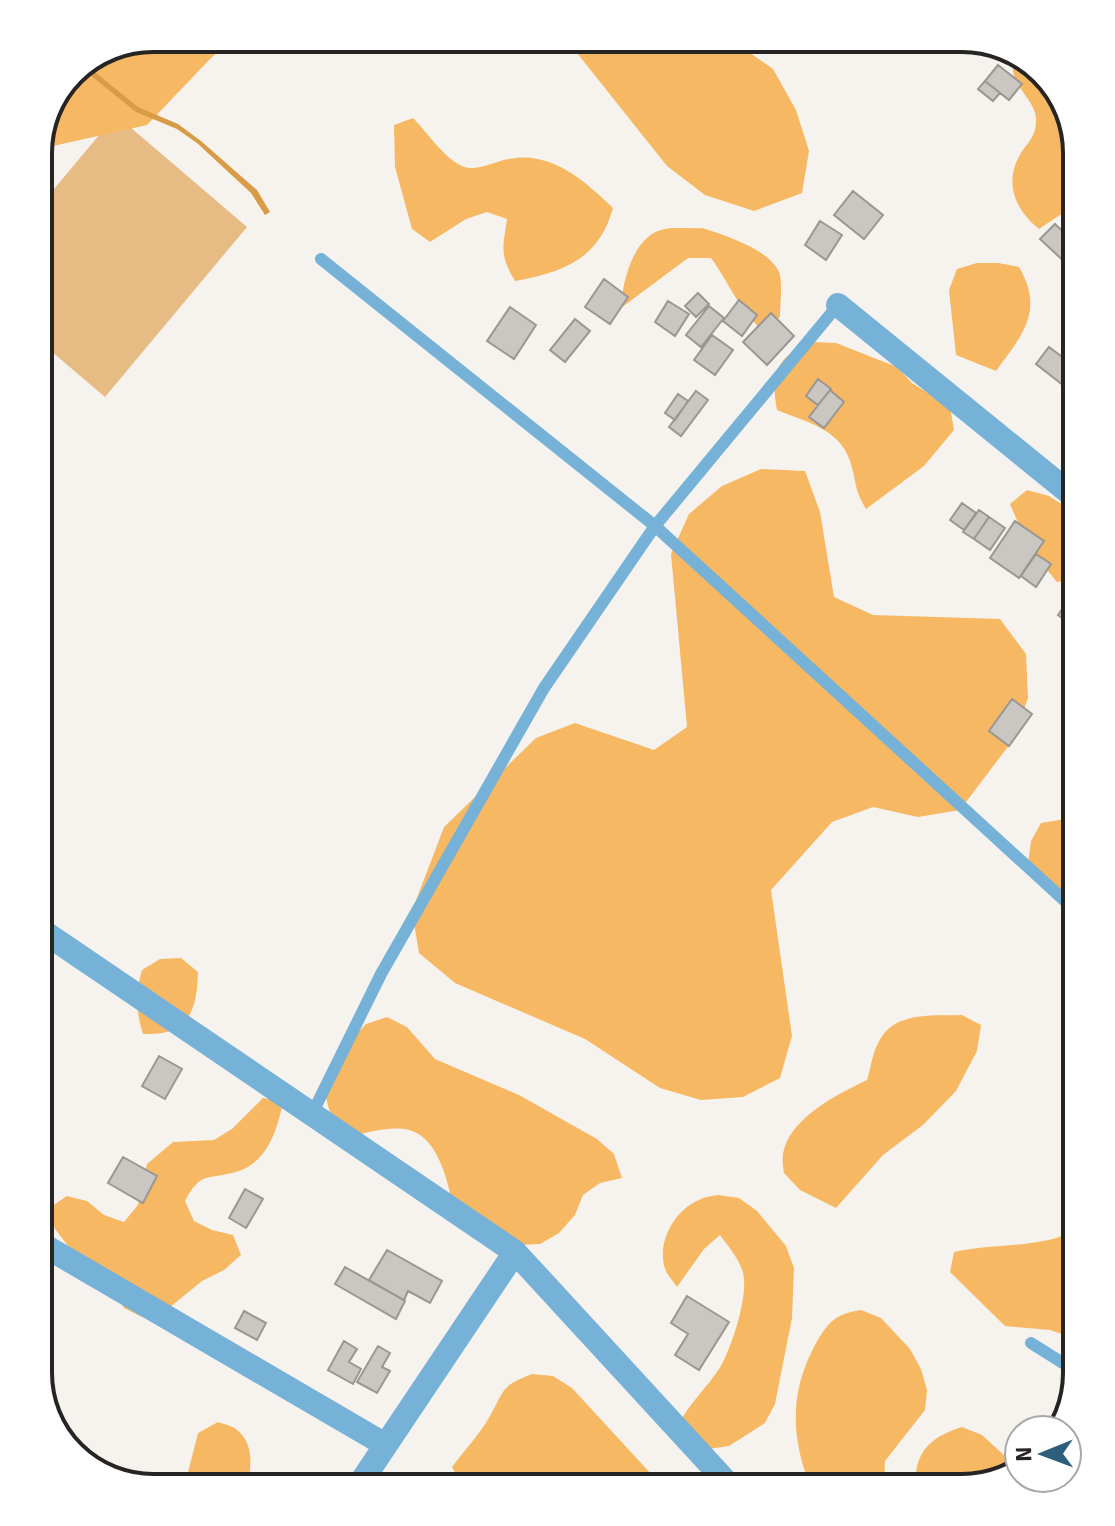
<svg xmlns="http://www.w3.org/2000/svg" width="1115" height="1526" viewBox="0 0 1115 1526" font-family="Signika,sans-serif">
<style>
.green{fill:#e7bb84}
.forest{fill:#f6b863}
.water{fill:#d99c46}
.building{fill:#cac6c2;stroke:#9a9793;stroke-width:2}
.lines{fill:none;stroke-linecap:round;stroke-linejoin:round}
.service{stroke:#76b2d8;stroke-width:12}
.minor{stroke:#76b2d8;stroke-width:24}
.rim{fill:none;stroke:#262523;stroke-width:4}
</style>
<rect width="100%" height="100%" fill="#f6f3ef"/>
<path class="green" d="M116,115L247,227L105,397L38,340V208Z"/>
<path class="forest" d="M153,38H235L211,58L147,125L44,148V134L77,67Z
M565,38H729L773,69L796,110L809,151L802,193L754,211L705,195L667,166Z
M1013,52L1020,54L1061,95L1077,153V190L1063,213L1039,229C1015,210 1003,182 1021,153C1029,141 1036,136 1036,120C1037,105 1019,91 1014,76C1012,69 1013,59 1013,52Z
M413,118C427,132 443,157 462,166C475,172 492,163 504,160C549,148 584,180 613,208C599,259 564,272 515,281C499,254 503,248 507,219L487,212L466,219L430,242L412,229L395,167L394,125Z
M702,228C724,235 769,249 779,272C783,283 780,304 780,317L763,331C738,309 730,284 711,258H688L621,308C622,284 632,241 658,231C669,226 689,229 702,228Z
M977,263H998L1019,267C1045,311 1022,335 996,371L956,355L949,290L957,269Z
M1077,276V371L1067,365L1062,324L1064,278Z
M814,342L836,343L897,367L912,383L950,407L954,430L924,466L866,509C855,490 857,487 852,468C844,430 809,423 777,410C770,373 777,355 814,342Z
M761,469L805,471L820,512L834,597L873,615L1000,619L1026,654L1028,698L1013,740L960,810L918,817L873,807L832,822L771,890L792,1036L780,1078L743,1097L701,1100L660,1088L585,1039L455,983L419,953L412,911L444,827L536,738L575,723L654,750L687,727L671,554L689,514L722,486Z
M1027,490L1049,496L1077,514V578L1057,582L1029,548L1010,504Z
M1077,817V918L1055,896L1028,863L1031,841L1041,823Z
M181,958L198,972C197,1012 188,1036 143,1034C136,1011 135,994 142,970L160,959Z
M962,1015L981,1025L977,1051L956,1091L923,1125L883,1155L836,1208L800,1190L784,1173C783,1167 782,1160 783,1154C789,1118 838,1094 867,1080C871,1067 873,1049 881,1038C897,1011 936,1016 962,1015Z
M387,1017L407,1027L435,1059L519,1095L597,1139L614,1154L622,1178L600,1183L583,1195L575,1215L559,1233L540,1244L519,1245L452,1202C447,1178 437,1137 409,1130C389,1125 365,1134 346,1137L332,1120L326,1098L336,1056L366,1024Z
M263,1098L283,1102C277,1131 267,1163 236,1172C207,1180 201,1171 185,1201L194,1221L212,1230L233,1235L241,1255L224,1270L202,1281L164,1312L142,1317L124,1308L102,1272L68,1246L55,1229L49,1208L67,1196L87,1201L104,1215L124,1222L138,1205L147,1164L173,1142L214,1140L232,1129Z
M718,1195L739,1198L757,1211L786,1246L794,1268L792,1318L775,1404L765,1423L729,1446L708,1449L681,1420C692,1401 707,1387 719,1369C731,1350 749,1295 743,1273C740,1260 728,1246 720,1235L704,1249L677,1287C674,1282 668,1276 666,1271C655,1245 674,1210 699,1200C704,1197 712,1196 718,1195Z
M1077,1229V1339L1050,1330L1005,1326L950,1272L954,1252C992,1243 1044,1249 1077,1229Z
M861,1310L881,1318L910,1349L921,1369L927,1390L925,1410L885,1461L884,1488H811C791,1439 789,1393 815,1345C828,1322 835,1314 861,1310Z
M532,1374L553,1376L572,1388L664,1488L462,1486L452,1467C464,1451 480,1434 490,1416C505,1389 501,1386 532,1374Z
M218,1422C223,1424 233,1426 237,1430C255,1444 251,1469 247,1488H184L198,1433Z
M962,1427L982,1435L1019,1469V1473L962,1488H915C915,1452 928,1438 962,1427Z"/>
<path class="water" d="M85,64L138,107L178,124L201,141L257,190L270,212L265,215L251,193L197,143L177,129L136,112L79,66Z"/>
<path class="building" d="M998,65L1022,84L1009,100L985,81Z
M985,81L1000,93L993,101L978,89Z
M853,191L883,215L864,239L834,215Z
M820,221L842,235L826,260L805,245Z
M1055,224L1077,245V258L1069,266L1040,239Z
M604,279L628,297L610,324L585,307Z
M698,293L709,304L696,317L685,306Z
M739,300L757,315L742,336L723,321Z
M668,301L689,314L675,336L655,322Z
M709,306L724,318L701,347L686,335Z
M510,307L536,325L514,359L487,341Z
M771,313L794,336L767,365L743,342Z
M575,319L590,331L565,362L550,350Z
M712,335L733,350L715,375L694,360Z
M1049,347L1077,368V396L1036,364Z
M818,379L831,389L818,405L806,396Z
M830,390L844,402L824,428L809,417Z
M696,391L708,400L681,436L669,427Z
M678,394L688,401L675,420L665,413Z
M962,503L976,513L964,530L950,520Z
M979,510L989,517L974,539L963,532Z
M989,517L1005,528L990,550L974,539Z
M1015,521L1044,541L1019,578L990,558Z
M1036,554L1051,564L1036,587L1021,576Z
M1077,588V629L1058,615Z
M1012,699L1032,714L1009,746L989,731Z
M38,997L52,1004L38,1029Z
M159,1056L182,1069L165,1099L142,1086Z
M123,1157L157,1176L143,1203L108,1183Z
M245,1189L263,1199L246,1228L229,1218Z
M387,1250L442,1281L430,1303L408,1291L404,1300L369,1280Z
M345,1267L405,1301L396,1319L335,1284Z
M687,1296L729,1322L699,1370L675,1355L688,1334L671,1323Z
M244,1311L266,1323L257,1340L235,1328Z
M344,1341L357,1349L349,1362L361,1369L353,1384L328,1370Z
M378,1346L390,1353L382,1367L390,1371L377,1393L357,1382Z"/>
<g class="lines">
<path class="service" d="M321,259L655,526L1077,912
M312,1114L381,974L544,688L655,526L838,305
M1031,1343L1077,1372"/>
<path class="minor" d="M838,305L1077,499
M38,928L515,1252L732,1488
M38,1242L384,1444
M357,1488L515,1252"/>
</g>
<path d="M0 0H1115V1526H0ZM153 52H962A101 101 0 0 1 1063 153V1373A101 101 0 0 1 962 1474H153A101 101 0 0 1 52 1373V153A101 101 0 0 1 153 52Z" fill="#fff" fill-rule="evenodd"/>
<path class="rim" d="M153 52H962A101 101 0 0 1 1063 153V1373A101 101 0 0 1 962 1474H153A101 101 0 0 1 52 1373V153A101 101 0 0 1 153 52Z"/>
<g transform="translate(1043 1454) rotate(269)"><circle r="38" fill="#ffffff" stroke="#a8a8a7" stroke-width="2"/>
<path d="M0-6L14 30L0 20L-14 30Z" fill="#2d5f7c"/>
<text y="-12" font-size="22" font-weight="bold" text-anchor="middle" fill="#262523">N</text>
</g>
</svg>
